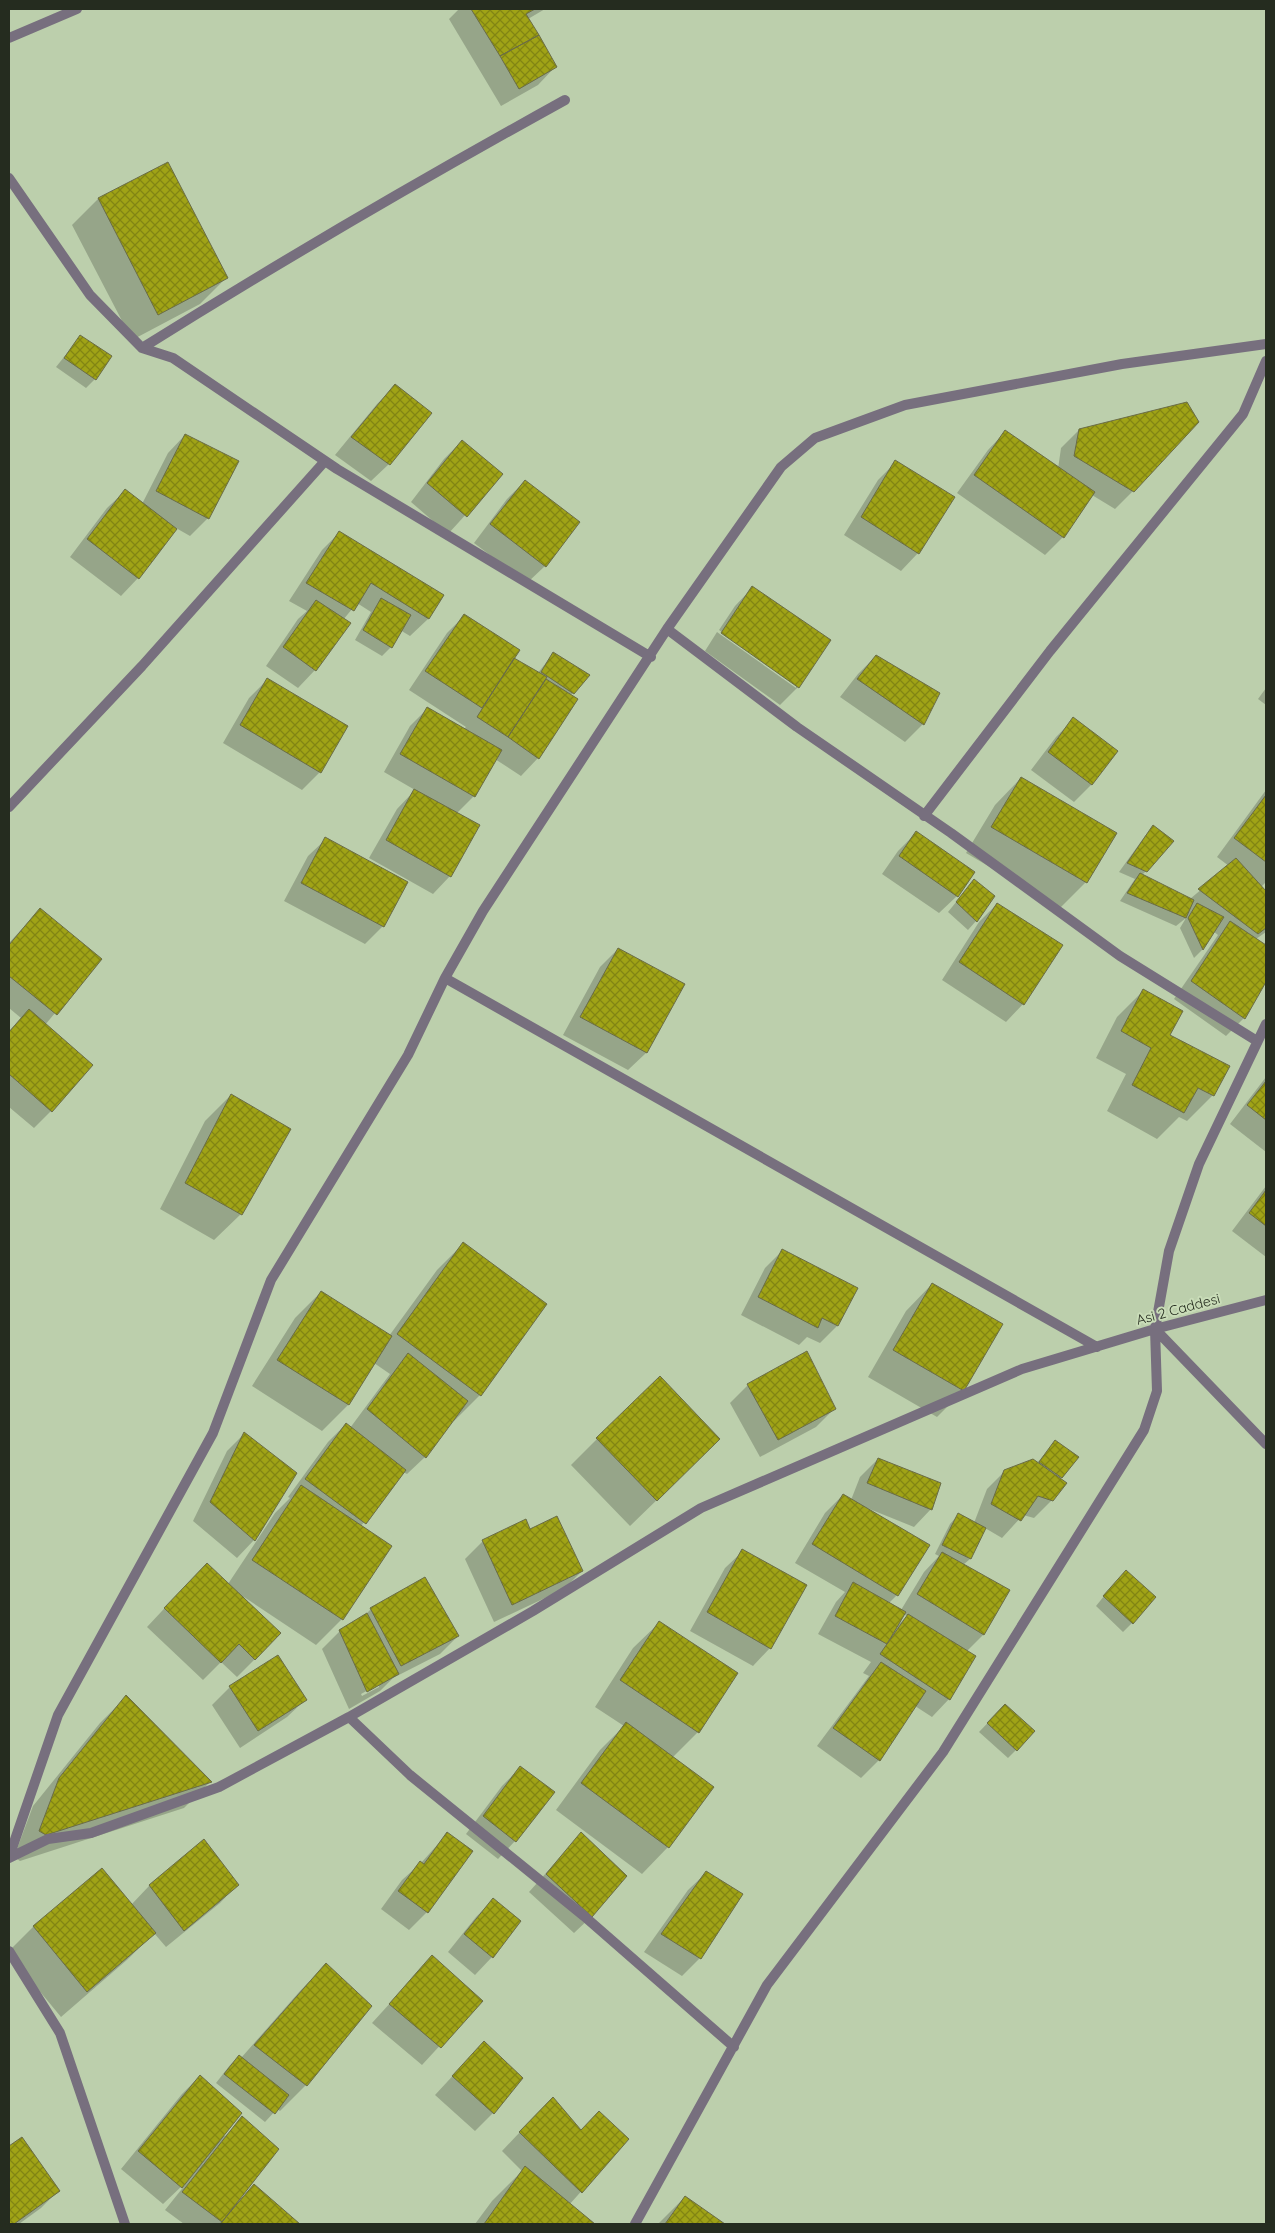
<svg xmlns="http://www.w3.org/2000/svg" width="1275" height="2233" viewBox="0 0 1275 2233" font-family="Quicksand,sans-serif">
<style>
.shadow{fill:#0003;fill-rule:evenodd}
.building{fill:url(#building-cross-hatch);stroke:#6a6c48}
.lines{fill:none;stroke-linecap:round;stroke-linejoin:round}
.street{stroke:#776f7e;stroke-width:10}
.labels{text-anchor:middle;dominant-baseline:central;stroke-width:4;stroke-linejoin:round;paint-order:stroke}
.street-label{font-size:14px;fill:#252c1f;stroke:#c9dcb8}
</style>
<defs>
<pattern id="building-cross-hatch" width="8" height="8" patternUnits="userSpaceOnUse" patternTransform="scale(1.25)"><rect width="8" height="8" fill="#a0a316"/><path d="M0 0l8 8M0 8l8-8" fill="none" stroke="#828513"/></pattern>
</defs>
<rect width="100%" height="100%" fill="#bccfac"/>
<path class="shadow" d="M459,9H545L528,19L555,67L538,85L501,106L449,19Z
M167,164L226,278L200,304L132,340L72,225L98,199Z
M80,337L95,379L86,388L56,367Z
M395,386L389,464L371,481L335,455L377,404Z
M1079,430L1133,491L1115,509L1092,495L1063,537L1045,555L957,493L988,450L1005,432L1058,469L1061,448Z
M185,435L208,518L190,536L176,528L138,578L121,596L70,557L107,508L125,491L142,504L168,453Z
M462,441L502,475L448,534L411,502L444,459Z
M896,462L918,553L901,571L844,535L878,480Z
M525,481L545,566L527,583L474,543L507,499Z
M339,533L442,596L428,619L410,636L400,630L391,647L382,656L355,640L371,612L357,603L343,620L315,670L298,688L266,666L298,619L307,611L289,601L322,550Z
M752,588L829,640L798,687L780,705L705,651L717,632L796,688V684L719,630L735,606Z
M464,616L513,658L537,674L553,654L588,675L571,695L538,758L521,776L495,759L474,796L456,814L450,876L433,894L369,858L397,809L415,790L384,772L410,726L428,708L464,729L466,727L409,690L447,633Z
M876,656L923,724L905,742L840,697L858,674Z
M267,680L320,772L302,790L223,743L249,698Z
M1266,688V705L1258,699Z
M1074,719L1092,784L1074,802L1031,770L1056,737Z
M1021,778L1086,882L1060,908L966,853L995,805Z
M1266,790V882L1261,887L1266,893V932L1256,939L1266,947V979L1244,1018L1226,1036L1174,999L1218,935L1213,931L1202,950L1194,958L1180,928L1186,918L1176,926L1120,901L1135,879L1119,872L1145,836L1153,827L1146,871L1142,875L1190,899L1229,866L1217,857Z
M916,833L957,896L939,913L882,874L898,851Z
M326,839L383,926L365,944L284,901L308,856Z
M974,880L993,896L976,921L968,930L948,912Z
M997,904L1023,1004L1006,1022L942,980L979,922Z
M40,909L100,959L45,1025L51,1111L34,1128L9,1107V1031L21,1018L9,1008V943Z
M618,949L683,985L646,1053L628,1070L563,1035L600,967Z
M1143,991L1169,1035L1213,1095L1187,1121L1179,1117L1157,1139L1107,1111L1126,1074L1096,1058L1117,1017Z
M1266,1077V1152L1230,1124Z
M231,1095L241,1214L214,1240L160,1209L205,1121Z
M1266,1186V1257L1232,1231Z
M463,1244L480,1395L454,1421L453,1420L425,1457L407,1474L403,1472L361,1526L342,1619L316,1645L244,1597L255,1659L237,1677L221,1662L203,1680L147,1627L189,1582L228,1584L275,1513L290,1498L288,1497L328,1442L346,1424L350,1428L390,1374L374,1363L348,1405L322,1431L252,1386L295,1318L321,1292L389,1336L437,1270Z
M783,1250L856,1288L837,1326L820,1343L807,1337L799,1345L741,1315L765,1268Z
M932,1284L963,1391L937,1417L868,1377L906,1311Z
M806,1353L834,1409L816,1427L760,1457L730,1403L748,1385Z
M244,1434L254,1540L237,1558L193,1521L227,1451Z
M597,1439L693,1465L630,1526L571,1465Z
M1055,1442L1061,1477L1052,1500L1034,1518L1023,1515L1002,1538L985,1528L970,1559L963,1565L1008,1590L983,1635L966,1652L949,1699L932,1717L915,1706L879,1760L861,1778L817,1746L869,1676L863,1673L871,1662L818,1634L836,1602L845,1592L795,1563L825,1513L843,1495L851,1500L860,1477L878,1459L931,1509L914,1527L867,1508V1509L897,1595L889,1603L901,1610L924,1572L939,1556L935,1554L950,1524L958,1515L974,1523L987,1489L1005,1471L1037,1463ZM903,1614L907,1616L898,1625Z
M530,1530L582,1571L564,1589L494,1622L465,1559L483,1541Z
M743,1551L770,1648L753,1666L690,1631L725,1568Z
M1117,1580L1132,1623L1123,1632L1096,1606Z
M371,1609L458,1636L440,1654L393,1678L380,1691L349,1709L322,1649L340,1631L363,1617ZM379,1684V1687L362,1696L361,1694Z
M660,1622L698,1732L672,1758L712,1787L668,1847L642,1874L556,1810L600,1750L624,1726L595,1707L633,1648Z
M230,1687L305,1700L287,1717L240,1748L212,1705Z
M126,1697L210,1782L184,1808L20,1861L14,1857L33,1806L100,1723Z
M1005,1705L1016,1750L1008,1758L979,1732Z
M520,1768L515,1841L498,1859L466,1834L502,1786Z
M447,1834L427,1912L409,1930L381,1909L402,1880L421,1863Z
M581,1834L592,1916L574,1933L529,1892Z
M204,1841L237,1885L220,1903L166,1947L154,1933L128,1959L61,2017L9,1954V1951L33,1927L101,1869L131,1905L149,1886Z
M706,1873L741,1895L700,1958L682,1976L644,1952L688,1890Z
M493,1900L492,1957L475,1975L448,1952L476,1917Z
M432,1957L481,2001L422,2065L372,2023Z
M326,1964L306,2085L280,2111L277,2109L265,2122L216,2083L230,2065L239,2057L241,2058L300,1991Z
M484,2042L521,2078L493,2113L475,2131L435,2095Z
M200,2076L223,2135L225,2136L243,2118L237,2200L239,2201L254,2186L299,2224H184L165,2210L185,2185L184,2184L163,2204L121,2169L182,2094Z
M535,2116L581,2131L628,2139L569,2205L593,2224H475L492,2201L522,2171L502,2151Z
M21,2139L58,2191L41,2208L19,2224H9V2148Z
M685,2197L723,2224H658Z"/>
<path class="building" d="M471,9H535L526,14L539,35L500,56Z
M539,35L557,67L519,89L500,56Z
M168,162L228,278L158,315L98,198Z
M80,335L112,356L96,380L64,358Z
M395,384L432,413L390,465L351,437Z
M1187,402L1199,422L1134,492L1074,456L1079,429Z
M1005,430L1095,492L1064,538L974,475Z
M185,434L239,461L209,519L156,491Z
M462,440L503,474L467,517L427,483Z
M895,460L955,497L919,554L861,517Z
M525,480L580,522L546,567L490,524Z
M125,489L177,529L139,579L87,539Z
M339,531L444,595L429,619L371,583L354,611L306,583Z
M752,586L831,640L799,688L721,633Z
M381,598L411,615L392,648L363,630Z
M316,600L351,623L316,671L283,647Z
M464,614L520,650L482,708L425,671Z
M553,652L590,675L574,694L541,672Z
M876,655L940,693L924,725L857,679Z
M514,658L547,677L508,737L477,717Z
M267,678L348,726L321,773L240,725Z
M546,679L578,699L539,759L508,737Z
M427,707L502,750L475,797L400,754Z
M1073,717L1118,751L1092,785L1048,752Z
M1021,777L1117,833L1087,883L991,827Z
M414,789L480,825L451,877L386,840Z
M1266,795V862L1234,838Z
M1153,825L1174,841L1147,872L1127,863Z
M916,831L975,872L958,897L899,856Z
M325,837L408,882L384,927L301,883Z
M1236,858L1266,891V928L1258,934L1198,889Z
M1140,873L1194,900L1186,918L1127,893Z
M974,879L995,896L977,922L956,902Z
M997,903L1063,945L1024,1005L959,962Z
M1197,903L1224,917L1203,950L1188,918Z
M40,908L102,959L57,1015L9,976V945Z
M1230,921L1266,945V982L1245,1019L1191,981Z
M618,948L685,984L647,1053L580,1017Z
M1143,989L1183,1011L1170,1035L1230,1066L1214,1096L1198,1088L1184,1113L1132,1085L1151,1048L1121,1031Z
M29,1009L93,1065L52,1112L9,1074V1032Z
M1266,1081V1120L1247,1105Z
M231,1094L291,1129L242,1215L185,1183Z
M1266,1190V1226L1249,1213Z
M463,1242L547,1304L481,1396L397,1334Z
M782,1249L858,1288L838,1326L822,1318L818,1328L758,1297Z
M932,1283L1003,1324L964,1391L893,1350Z
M321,1291L392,1336L349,1405L277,1360Z
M807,1351L836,1409L778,1440L747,1384Z
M408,1353L468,1401L426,1458L367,1409Z
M660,1376L720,1439L657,1501L596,1438Z
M346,1423L406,1470L366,1524L305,1479Z
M244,1432L297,1473L255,1541L210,1502Z
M1055,1440L1079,1457L1062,1478L1039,1462Z
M878,1458L941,1483L932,1510L867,1483Z
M1033,1459L1067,1483L1053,1501L1038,1496L1021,1521L991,1504L1004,1470Z
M301,1485L392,1546L343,1620L252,1560Z
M843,1494L930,1545L898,1596L812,1544Z
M958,1513L986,1528L971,1559L942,1545Z
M557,1516L583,1571L512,1605L482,1540L526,1519L530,1529Z
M742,1549L807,1585L771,1649L707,1612Z
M942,1552L1010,1590L984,1635L917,1594Z
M207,1563L281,1633L255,1660L239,1644L221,1663L164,1608Z
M1126,1570L1156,1597L1133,1624L1103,1596Z
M425,1577L459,1636L401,1666L370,1608Z
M853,1582L906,1612L887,1644L835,1616Z
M367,1613L399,1674L367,1692L339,1630Z
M908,1614L976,1656L950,1700L880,1654Z
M659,1621L738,1673L699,1733L620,1680Z
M278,1655L307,1700L258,1731L229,1686Z
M881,1662L926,1691L880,1761L833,1728Z
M126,1695L212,1782L46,1835L39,1831L59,1778Z
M1005,1704L1035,1731L1017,1751L987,1723Z
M626,1722L714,1787L669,1848L581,1783Z
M520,1766L555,1792L516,1842L483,1816Z
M447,1832L473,1851L428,1913L398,1891L420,1861L424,1864Z
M581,1832L627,1876L592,1917L546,1874Z
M204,1839L239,1885L184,1931L149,1885Z
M102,1868L156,1933L87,1992L33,1926Z
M706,1871L743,1894L701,1959L661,1934Z
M493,1898L521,1921L493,1958L464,1934Z
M432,1955L483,2001L441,2048L389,2004Z
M326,1963L372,2006L307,2086L254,2045Z
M484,2041L523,2078L494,2114L452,2076Z
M239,2055L289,2095L275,2114L224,2074Z
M200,2075L242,2113L182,2188L138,2151Z
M553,2097L581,2130L599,2111L629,2139L582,2193L519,2132Z
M242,2116L279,2149L222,2222L182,2192Z
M22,2137L60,2191L14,2224H9V2146Z
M525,2166L595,2224H484Z
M254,2184L300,2224H220Z
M685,2196L725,2224H665Z"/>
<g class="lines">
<path class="street" d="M9,38L77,9
M9,178L90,295L142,348L173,358L337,469L651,657
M142,348C281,261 422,179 565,100
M667,629L797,727L951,833L1120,956L1257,1041
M9,807L142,666L325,461
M924,816L1050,651L1243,414L1266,361
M445,978L1097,1347
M1155,1329L1266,1444
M349,1717L410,1775L584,1916L734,2047
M9,1857L58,1715L213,1433L271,1280L408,1055L445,978L483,911L667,629L781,467L815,438L905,405L1122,364L1266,344
M9,1858L48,1839L91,1833L219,1787L349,1717L533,1611L701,1508L1022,1369L1155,1329L1266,1300
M9,1951L60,2033L125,2224
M635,2224L767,1985L943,1752L1144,1430L1157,1391L1155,1329L1169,1251L1199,1164L1266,1024"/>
</g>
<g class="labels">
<g class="street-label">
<text transform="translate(1178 1309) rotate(-15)">Asi 2 Caddesi</text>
</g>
</g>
<rect width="1275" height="2233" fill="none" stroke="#252c1f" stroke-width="20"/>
</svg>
